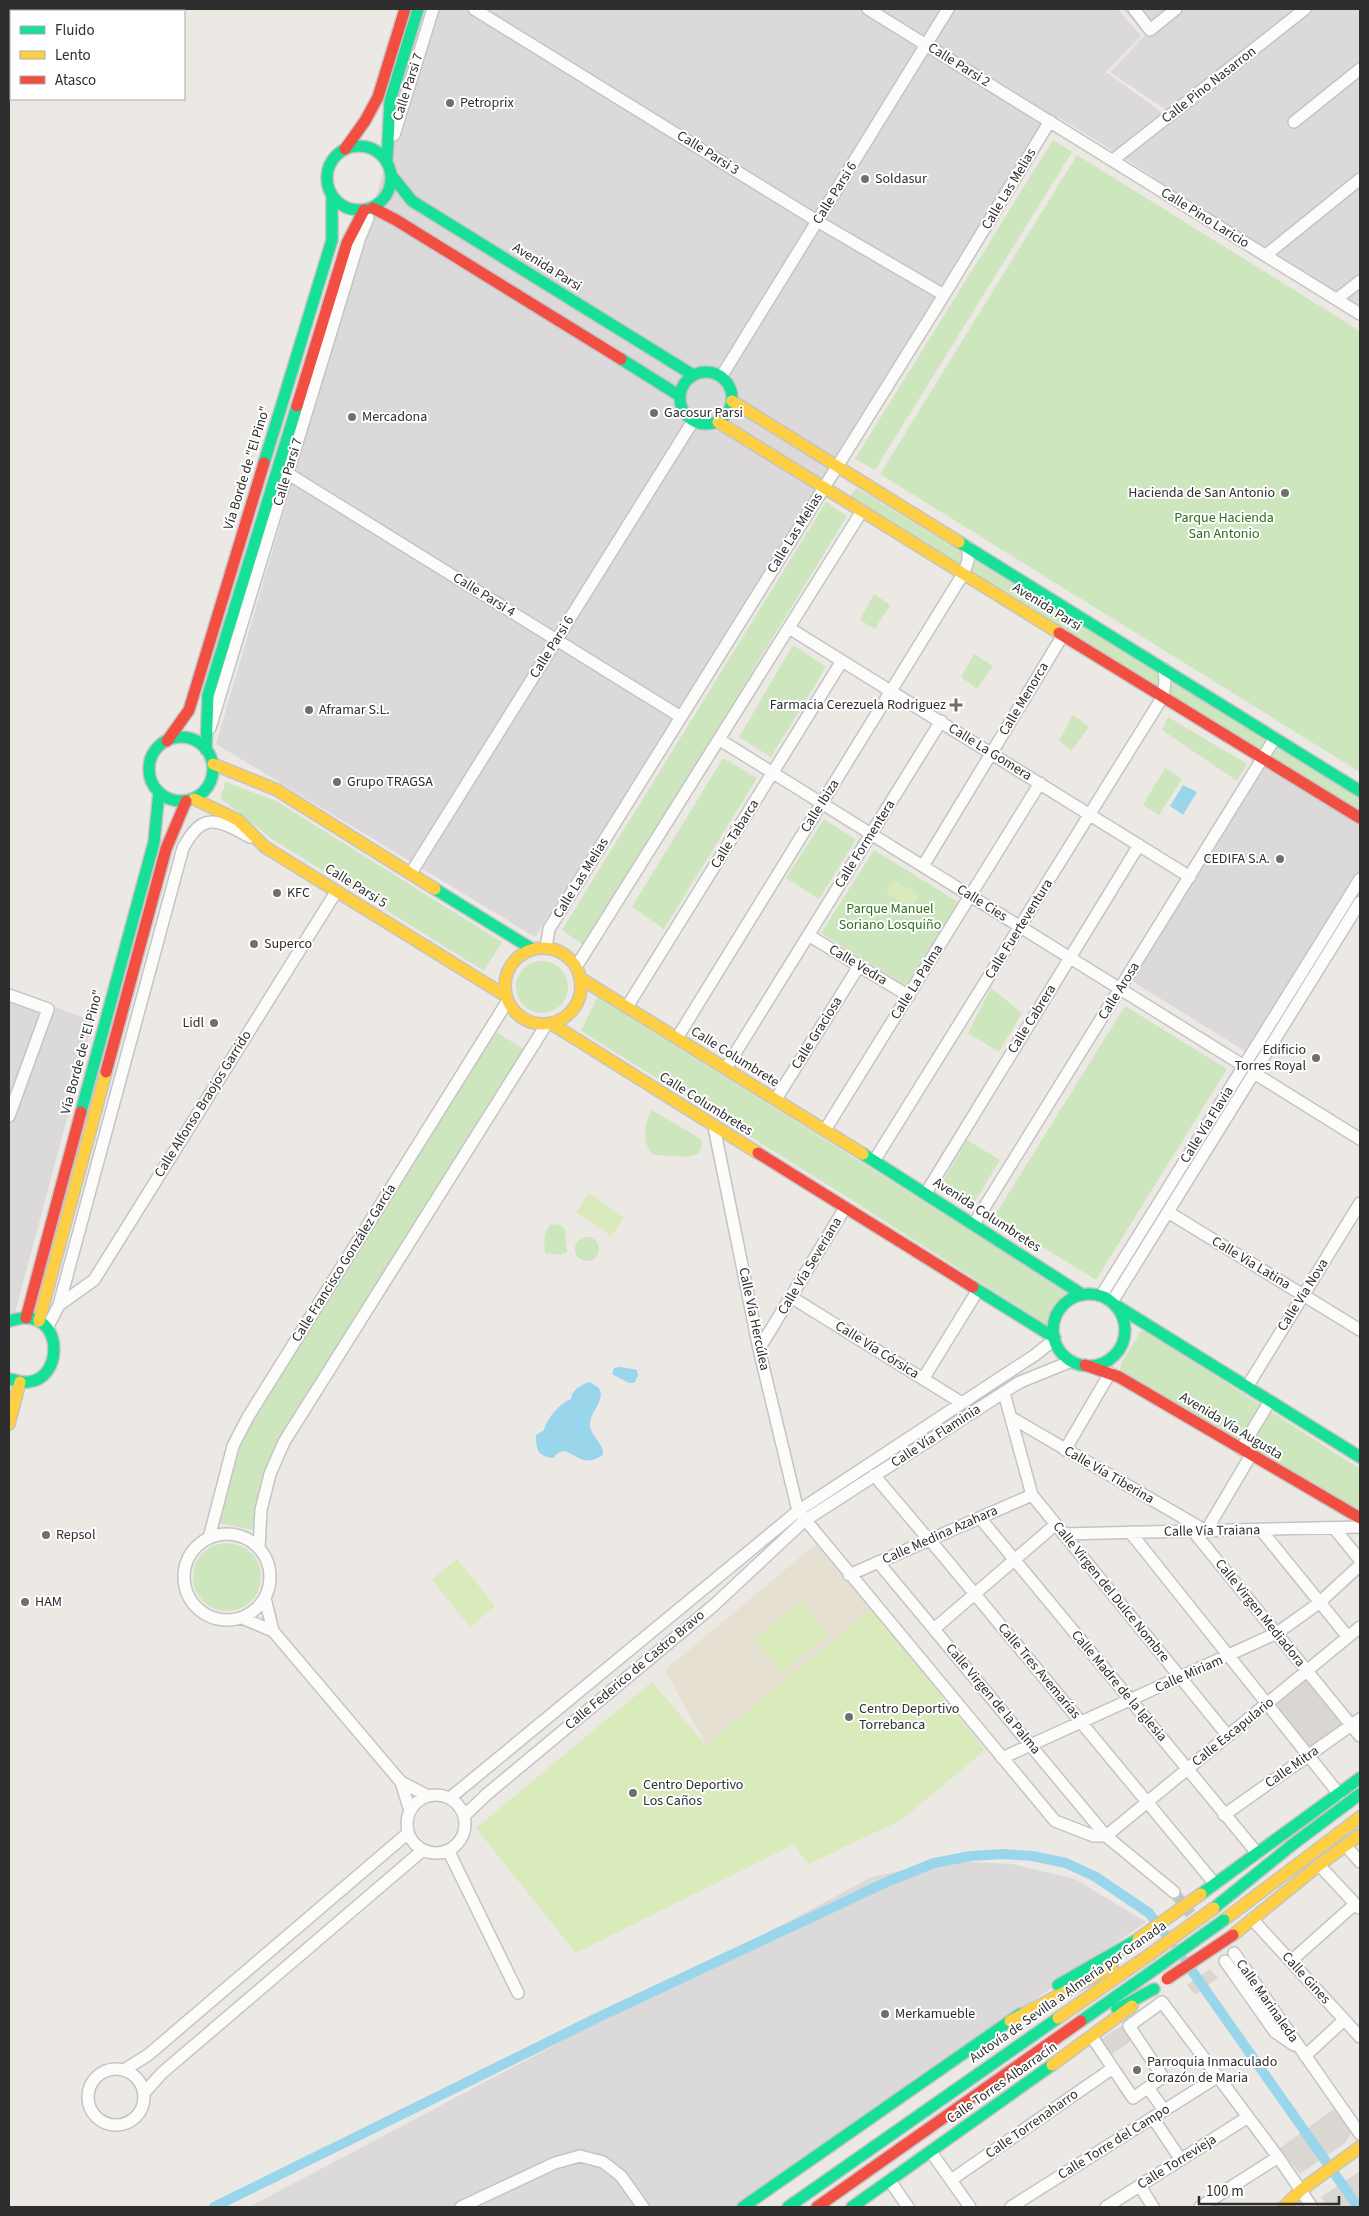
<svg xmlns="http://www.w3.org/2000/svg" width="1369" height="2216" viewBox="0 0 1369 2216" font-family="'Source Sans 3',sans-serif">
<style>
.industrial{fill:#dcd9db}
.education{fill:#e6e0d3}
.green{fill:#cee6be}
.pitch{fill:#d9eabb}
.plaza{fill:#dad6d2}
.water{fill:#99d6ec}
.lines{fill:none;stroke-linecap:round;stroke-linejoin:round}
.canal{stroke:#99d6ec;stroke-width:10}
.street-tunnel{stroke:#c6c3c0;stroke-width:11;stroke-dasharray:11 5.5;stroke-linecap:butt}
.street-casing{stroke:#c5c4c5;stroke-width:14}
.fast-casing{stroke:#c5c4c5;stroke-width:14}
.slow-casing{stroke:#c5c4c5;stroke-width:14}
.jam-casing{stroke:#c5c4c5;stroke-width:14}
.street{stroke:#fcfcfb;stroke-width:11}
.fast{stroke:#16e098;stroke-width:11}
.slow{stroke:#ffcf43;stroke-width:11}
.jam{stroke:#f24e42;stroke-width:11}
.fast-bridge-casing{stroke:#c5c4c5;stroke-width:14;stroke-linecap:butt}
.slow-bridge-casing{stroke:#c5c4c5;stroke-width:14;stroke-linecap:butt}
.jam-bridge-casing{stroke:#c5c4c5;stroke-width:14;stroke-linecap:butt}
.fast-bridge{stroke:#16e098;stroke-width:11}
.slow-bridge{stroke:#ffcf43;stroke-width:11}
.jam-bridge{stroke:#f24e42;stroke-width:11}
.poi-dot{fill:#706f6e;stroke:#fff;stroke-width:2}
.labels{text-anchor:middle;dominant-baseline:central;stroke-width:4;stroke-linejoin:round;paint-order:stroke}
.street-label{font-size:14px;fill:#2e2e2e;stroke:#fff}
.poi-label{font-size:14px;fill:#2e2e2e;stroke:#fff;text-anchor:start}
.park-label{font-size:14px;fill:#2c6e1b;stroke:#fff}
</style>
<rect width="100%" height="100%" fill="#ece8e4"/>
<path class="industrial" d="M431,9H1118L1141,36L1106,72L1167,116L1172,114L1110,72L1145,35L1123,9H1360V314L1120,155L1058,117L535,937L216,744Z
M1265,767L1360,826V871L1248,1053L1132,981Z
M9,990L93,1021L9,1335Z
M949,1861L1012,1864L1075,1879L1146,1922L738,2207H249L872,1877Z"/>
<path class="education" d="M816,1544L871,1609L706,1745L665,1670Z"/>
<path class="green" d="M1053,140L1072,152L875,470L855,459Z
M1077,155L1360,331V772L880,474Z
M857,488L1360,798V811L850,496Z
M826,502L847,516L585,946L562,930Z
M874,594L890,605L875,629L860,620Z
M793,645L826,667L771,757L739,737Z
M974,654L993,666L977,689L961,677Z
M1073,715L1089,727L1071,751L1059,740Z
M1168,717L1247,764L1237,781L1162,730Z
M723,758L757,778L664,929L632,907Z
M1165,768L1182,779L1159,815L1143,805Z
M226,782L276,801L502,942L484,971L272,839L220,798Z
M824,819L856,840L819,899L786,878Z
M874,850L958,902L906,986L821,933Z
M516 987a26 26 0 1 1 52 0a26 26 0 1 1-52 0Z
M991,988L1022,1013L999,1052L968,1033Z
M597,997L1068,1292L1057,1301L1047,1325L847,1197L581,1031Z
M1125,1006L1227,1069L1096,1280L994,1217Z
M490,1028L528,1052L284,1442L260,1531L214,1522L233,1446Z
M652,1110L701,1139C708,1165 670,1154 655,1155C641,1147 644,1122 652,1110Z
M967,1140L1000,1160L974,1203L942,1183Z
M558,1224L565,1229L567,1252L561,1255L545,1253C544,1243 543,1233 550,1225Z
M575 1249a12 12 0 1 1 24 0a12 12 0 1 1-24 0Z
M1141,1331H1146L1360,1469V1510L1120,1371L1121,1363Z
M193 1577a34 34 0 1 1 68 0a34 34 0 1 1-68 0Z"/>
<path class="pitch" d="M894,880L919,895L911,909L886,893Z
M589,1193L624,1218L611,1236L576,1212Z
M457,1559L495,1606L470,1627L432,1580Z
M801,1601L828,1634L783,1673L754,1639Z
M871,1609L985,1750L903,1819L809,1864L793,1845L576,1953L476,1828L652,1682L706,1745Z"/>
<path class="plaza" d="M1308,1676L1345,1724L1310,1752L1272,1704Z
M1210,1969L1218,1978L1195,1995L1187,1985Z
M1121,2026L1131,2041L1111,2055L1101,2039Z
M1334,2109L1351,2133L1345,2143L1300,2174L1280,2148Z
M1360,2171V2207H1328L1321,2197Z"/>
<path class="water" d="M1183,785L1197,792L1183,815L1170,806Z
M621,1367L637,1370L638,1376L634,1383H629L612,1374L614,1368Z
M590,1382L599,1388L601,1394C600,1406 591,1412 590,1423C589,1435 604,1442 603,1455C585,1466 581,1458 565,1451L558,1453L553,1458C537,1456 536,1449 536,1435L544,1430C547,1418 560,1403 571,1399C571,1391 581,1384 590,1382Z"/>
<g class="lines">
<path class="canal" d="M1185,1961L1358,2207
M214,2207L601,2016L889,1881L934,1863L971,1856L1002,1854L1032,1856L1066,1863L1096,1877L1149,1913L1172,1943"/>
<path class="street-tunnel" d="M1174,1892L1199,1925"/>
<g class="street-casing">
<path id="street" d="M474,9L817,221L944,295
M868,9L1360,314
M1134,9L1150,30L1176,9
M1294,122L1360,69
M394,135L433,9
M1113,160L1305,9
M1266,255L1360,179
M1337,299L1360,281
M721,377L948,9
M287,473L681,717
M789,628L1190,877
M210,728L360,237L368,218
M720,740L1244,1066
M923,866L1063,635
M411,873L693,421
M808,935L909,996
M546,948L549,929L944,295L1050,121
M576,967L862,511
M9,995L48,1009L9,1116
M627,1007L842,661
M677,1038L963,574L968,561V547
M726,1068L941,721
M1254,1073L1360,1139
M776,1099L859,966
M714,1127L759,1349L798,1511L1055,1821L1094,1836H1106
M825,1130L1040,783
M874,1161L1157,706C1165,693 1166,684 1164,669
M926,1193L1139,845
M1168,1212L1360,1330
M974,1224L1275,738
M1101,1296L1360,879
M791,1297L962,1403
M1112,1302L1360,902
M59,1305L94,1280L336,892
M47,1328L59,1305L183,848C203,810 218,820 250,837
M759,1349L845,1208
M923,1379L978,1290
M1247,1387L1360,1203
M1004,1393L1032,1495L1228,1736
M1012,1418L1206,1531L1251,1455
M1241,1449L1270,1401
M1065,1450L1110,1373
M874,1475L929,1540
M980,1518L1257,1853
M1334,1528L1360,1560
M1261,1530L1348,1637
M1193,1531L1360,1736
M1130,1532L1339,1794
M184 1577a43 43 0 1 1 86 0a43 43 0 1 1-86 0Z
M1063,1534L1360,1527
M209,1538L233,1446L248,1417L507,1002
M930,1540L1215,1884
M259,1548L261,1510L270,1474L284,1442L546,1025
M878,1562L1106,1836L1174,1892
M849,1575L1032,1495
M265,1598L273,1631
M242,1618L273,1631L401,1782L428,1796
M934,1629L1055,1525
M1002,1758L1277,1633L1319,1603L1360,1565
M401,1782L410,1811
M407 1824a29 29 0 1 1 58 0a29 29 0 1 1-58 0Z
M450,1798L798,1511L1035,1355L1055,1339
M1224,1815L1360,1719
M464,1816L487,1794L713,1606L804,1521L1020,1382L1072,1361
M1106,1836L1360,1627
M1346,1846L1360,1862
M448,1850L518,1993
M1319,1865L1359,1908
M1252,1919L1360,2037
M1234,1953L1360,2134
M1225,1961L1275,2032L1294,2045
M1291,1961L1355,1904
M1092,2037L1133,2098L1163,2077L1129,2026L1162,2002L1278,2157L1312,2207
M1305,2056L1344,2020
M88 2097a28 28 0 1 1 56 0a28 28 0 1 1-56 0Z
M124,2070L148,2055L408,1833
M1148,2088L1164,2110
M144,2093L162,2073L423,1850
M1153,2118L1181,2160
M931,2152L970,2207
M951,2180L1113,2068
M890,2181L908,2207
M1140,2186L1153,2207
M461,2207L555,2163L580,2156L603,2162L621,2176L643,2207
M1011,2207L1217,2077
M1106,2207L1248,2117
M1200,2207L1278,2157"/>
</g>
<g class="fast-casing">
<path id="fast" d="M327 178a32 32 0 1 1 64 0a32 32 0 1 1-64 0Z
M387,160L390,101L418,9
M392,176L412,201L693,375
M621,359L680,396
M680 398a26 26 0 1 1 52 0a26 26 0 1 1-52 0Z
M264,463L332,240V196
M959,542L1360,791
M149 769a32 32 0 1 1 64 0a32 32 0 1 1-64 0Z
M206,750L208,695L297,406
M435,889L532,949
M81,1112L154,842L159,792
M863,1154L1083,1295
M973,1287L1055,1338
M1053 1330a36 36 0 1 1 72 0a36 36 0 1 1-72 0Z
M1117,1306L1360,1457
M9,1321C15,1320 22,1317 28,1318C63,1320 62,1379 28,1382C23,1383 15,1380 9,1379
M1201,1894L1360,1778
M1214,1908L1292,1845L1360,1794
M1058,1985L1138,1939
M1117,2009L1154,1989
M1081,2021L1158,1967
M743,2207L1020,2014
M788,2207L1058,2018
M852,2207L1052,2065"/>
</g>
<g class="slow-casing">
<path id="slow" d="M732,401L959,542
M718,422L1059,633
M213,764L277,790L435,889
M194,799L238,820L265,847L506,996
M505 986a38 38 0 1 1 76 0a38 38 0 1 1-76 0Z
M580,978L863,1154
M552,1024L758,1153
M39,1321L106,1072
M9,1424L20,1382
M1224,1920L1360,1817
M1233,1935L1319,1865L1360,1835
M1058,2018L1149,1955
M1010,2021L1112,1967
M1052,2065L1132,2006
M1284,2207L1301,2190L1360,2147"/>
</g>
<g class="jam-casing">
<path id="jam" d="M345,149L365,121L378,97L405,9
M373,208L396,220L621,359
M297,406L347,243L364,210
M1059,633L1360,818
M167,741L189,710L264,463
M106,1072L166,849L186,801
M758,1153L973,1287
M26,1318L81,1112
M1085,1365L1119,1377L1360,1518
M817,2207L1081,2021"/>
</g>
<use href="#street" class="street"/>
<use href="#fast" class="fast"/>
<use href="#slow" class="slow"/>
<use href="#jam" class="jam"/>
<g class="fast-bridge-casing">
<path id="fast-bridge" d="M1158,1967L1224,1920"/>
</g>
<g class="slow-bridge-casing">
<path id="slow-bridge" d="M1138,1939L1201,1894
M1149,1955L1214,1908"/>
</g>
<g class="jam-bridge-casing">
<path id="jam-bridge" d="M1167,1979L1233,1935"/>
</g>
<use href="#fast-bridge" class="fast-bridge"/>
<use href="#slow-bridge" class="slow-bridge"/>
<use href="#jam-bridge" class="jam-bridge"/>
</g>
<g class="poi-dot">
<circle cx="450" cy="103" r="5"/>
<circle cx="865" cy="179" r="5"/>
<circle cx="654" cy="413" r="5"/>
<circle cx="352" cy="417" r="5"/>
<circle cx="1285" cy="493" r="5"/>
<path d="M953.5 697.5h5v5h5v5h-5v5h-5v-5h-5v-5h5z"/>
<circle cx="309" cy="710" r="5"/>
<circle cx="337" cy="782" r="5"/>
<circle cx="1280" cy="859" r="5"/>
<circle cx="277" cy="893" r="5"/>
<circle cx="254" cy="944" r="5"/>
<circle cx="214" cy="1023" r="5"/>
<circle cx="1316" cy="1058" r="5"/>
<circle cx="46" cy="1535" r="5"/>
<circle cx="25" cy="1602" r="5"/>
<circle cx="849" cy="1717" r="5"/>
<circle cx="633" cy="1793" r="5"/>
<circle cx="885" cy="2014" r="5"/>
<circle cx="1137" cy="2070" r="5"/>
</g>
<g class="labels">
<g class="street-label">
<text transform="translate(959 65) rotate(32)">Calle Parsi 2</text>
<text transform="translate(1209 85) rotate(-38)">Calle Pino Nasarron</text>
<text transform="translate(408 87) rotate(-72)">Calle Parsi 7</text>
<text transform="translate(708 153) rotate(32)">Calle Parsi 3</text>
<text transform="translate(1009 189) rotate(-59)">Calle Las Melias</text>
<text transform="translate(835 193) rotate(-58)">Calle Parsi 6</text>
<text transform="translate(1205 218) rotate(32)">Calle Pino Laricio</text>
<text transform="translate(547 267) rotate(32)">Avenida Parsi</text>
<text transform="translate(247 468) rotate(-73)">Vía Borde de "El Pino"</text>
<text transform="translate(288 472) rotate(-73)">Calle Parsi 7</text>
<text transform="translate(795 533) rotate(-58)">Calle Las Melias</text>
<text transform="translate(484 595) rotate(32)">Calle Parsi 4</text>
<text transform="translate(1047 607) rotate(32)">Avenida Parsi</text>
<text transform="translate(552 647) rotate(-58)">Calle Parsi 6</text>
<text transform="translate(1024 699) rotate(-59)">Calle Menorca</text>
<text transform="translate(990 752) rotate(32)">Calle La Gomera</text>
<text transform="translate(820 806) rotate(-58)">Calle Ibiza</text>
<text transform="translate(735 834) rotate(-58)">Calle Tabarca</text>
<text transform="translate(865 844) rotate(-58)">Calle Formentera</text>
<text transform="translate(581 878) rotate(-58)">Calle Las Melias</text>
<text transform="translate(356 886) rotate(32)">Calle Parsi 5</text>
<text transform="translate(982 903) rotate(32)">Calle Cies</text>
<text transform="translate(1019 929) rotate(-58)">Calle Fuerteventura</text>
<text transform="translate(858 965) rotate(31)">Calle Vedra</text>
<text transform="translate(917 982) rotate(-58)">Calle La Palma</text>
<text transform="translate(1119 991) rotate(-58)">Calle Arosa</text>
<text transform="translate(1032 1019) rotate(-58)">Calle Cabrera</text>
<text transform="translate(817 1033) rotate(-58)">Calle Graciosa</text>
<text transform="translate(82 1052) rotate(-75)">Vía Borde de "El Pino"</text>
<text transform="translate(735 1057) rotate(32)">Calle Columbrete</text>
<text transform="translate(203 1104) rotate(-58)">Calle Alfonso Braojos Garrido</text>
<text transform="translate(706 1104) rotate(32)">Calle Columbretes</text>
<text transform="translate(1207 1125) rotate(-58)">Calle Vía Flavia</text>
<text transform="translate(987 1215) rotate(33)">Avenida Columbretes</text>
<text transform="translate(344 1263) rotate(-58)">Calle Francisco González García</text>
<text transform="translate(1251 1263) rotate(31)">Calle Via Latina</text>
<text transform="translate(810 1266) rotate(-59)">Calle Vía Severiana</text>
<text transform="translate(1303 1295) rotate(-58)">Calle Via Nova</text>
<text transform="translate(754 1319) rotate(78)">Calle Vía Hercúlea</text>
<text transform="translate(877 1350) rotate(32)">Calle Vía Córsica</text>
<text transform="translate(1231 1426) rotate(31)">Avenida Vía Augusta</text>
<text transform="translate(936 1436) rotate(-33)">Calle Vía Flaminia</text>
<text transform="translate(1109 1475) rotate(30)">Calle Vía Tiberina</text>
<text transform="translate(1212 1531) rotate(-1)">Calle Vía Traiana</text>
<text transform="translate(940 1535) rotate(-24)">Calle Medina Azahara</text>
<text transform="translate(1111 1592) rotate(51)">Calle Virgen del Dulce Nombre</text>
<text transform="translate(1260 1613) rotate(51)">Calle Virgen Mediadora</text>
<text transform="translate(635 1670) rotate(-40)">Calle Federico de Castro Bravo</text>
<text transform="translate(1039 1671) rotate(50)">Calle Tres Avemarías</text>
<text transform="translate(1189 1674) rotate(-24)">Calle Miriam</text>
<text transform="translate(1119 1686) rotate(50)">Calle Madre de la Iglesia</text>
<text transform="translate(993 1699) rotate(50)">Calle Virgen de la Palma</text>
<text transform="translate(1233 1732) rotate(-39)">Calle Escapulario</text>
<text transform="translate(1292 1767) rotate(-35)">Calle Mitra</text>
<text transform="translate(1306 1978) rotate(48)">Calle Gines</text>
<text transform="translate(1068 1992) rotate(-35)">Autovía de Sevilla a Almería por Granada</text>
<text transform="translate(1267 2001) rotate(55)">Calle Marinaleda</text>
<text transform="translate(1002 2083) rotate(-35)">Calle Torres Albarracín</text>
<text transform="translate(1032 2124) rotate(-35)">Calle Torrenaharro</text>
<text transform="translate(1114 2142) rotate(-32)">Calle Torre del Campo</text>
<text transform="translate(1177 2162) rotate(-32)">Calle Torrevieja</text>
</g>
<g class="poi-label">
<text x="460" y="103">Petroprix</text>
<text x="875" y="179">Soldasur</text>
<text x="664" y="413">Gacosur Parsi</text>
<text x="362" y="417">Mercadona</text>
<text x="1275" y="493" text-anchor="end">Hacienda de San Antonio</text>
<text x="946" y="705" text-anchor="end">Farmacia Cerezuela Rodriguez</text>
<text x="319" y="710">Aframar S.L.</text>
<text x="347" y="782">Grupo TRAGSA</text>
<text x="1270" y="859" text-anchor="end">CEDIFA S.A.</text>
<text x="287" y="893">KFC</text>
<text x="264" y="944">Superco</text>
<text x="204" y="1023" text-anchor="end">Lidl</text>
<text x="1306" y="1050" text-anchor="end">Edificio<tspan x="1306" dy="16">Torres Royal</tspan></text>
<text x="56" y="1535">Repsol</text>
<text x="35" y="1602">HAM</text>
<text x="859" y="1709">Centro Deportivo<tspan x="859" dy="16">Torrebanca</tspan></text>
<text x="643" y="1785">Centro Deportivo<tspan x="643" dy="16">Los Caños</tspan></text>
<text x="895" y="2014">Merkamueble</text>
<text x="1147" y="2062">Parroquia Inmaculado<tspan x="1147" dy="16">Corazón de Maria</tspan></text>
</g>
<g class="park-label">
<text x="1224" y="518">Parque Hacienda<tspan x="1224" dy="16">San Antonio</tspan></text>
<text x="890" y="909">Parque Manuel<tspan x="890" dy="16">Soriano Losquiño</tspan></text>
</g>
</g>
<rect width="1369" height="2216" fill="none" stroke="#2e2e2e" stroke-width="20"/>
<rect x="10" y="10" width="175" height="90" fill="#ffffff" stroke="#ababab"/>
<rect x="20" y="26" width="25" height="8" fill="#16e098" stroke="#ababab"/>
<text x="55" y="35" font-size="15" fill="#2e2e2e">Fluido</text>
<rect x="20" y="51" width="25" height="8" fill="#ffcf43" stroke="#ababab"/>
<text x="55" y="60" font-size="15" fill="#2e2e2e">Lento</text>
<rect x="20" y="76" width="25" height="8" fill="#f24e42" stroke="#ababab"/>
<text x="55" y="85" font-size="15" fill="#2e2e2e">Atasco</text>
<path d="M1199 2196v8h140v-8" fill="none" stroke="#2e2e2e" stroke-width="2.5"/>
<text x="1206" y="2196" font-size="15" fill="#2e2e2e" stroke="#ffffff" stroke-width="4" paint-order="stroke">100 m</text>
</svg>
